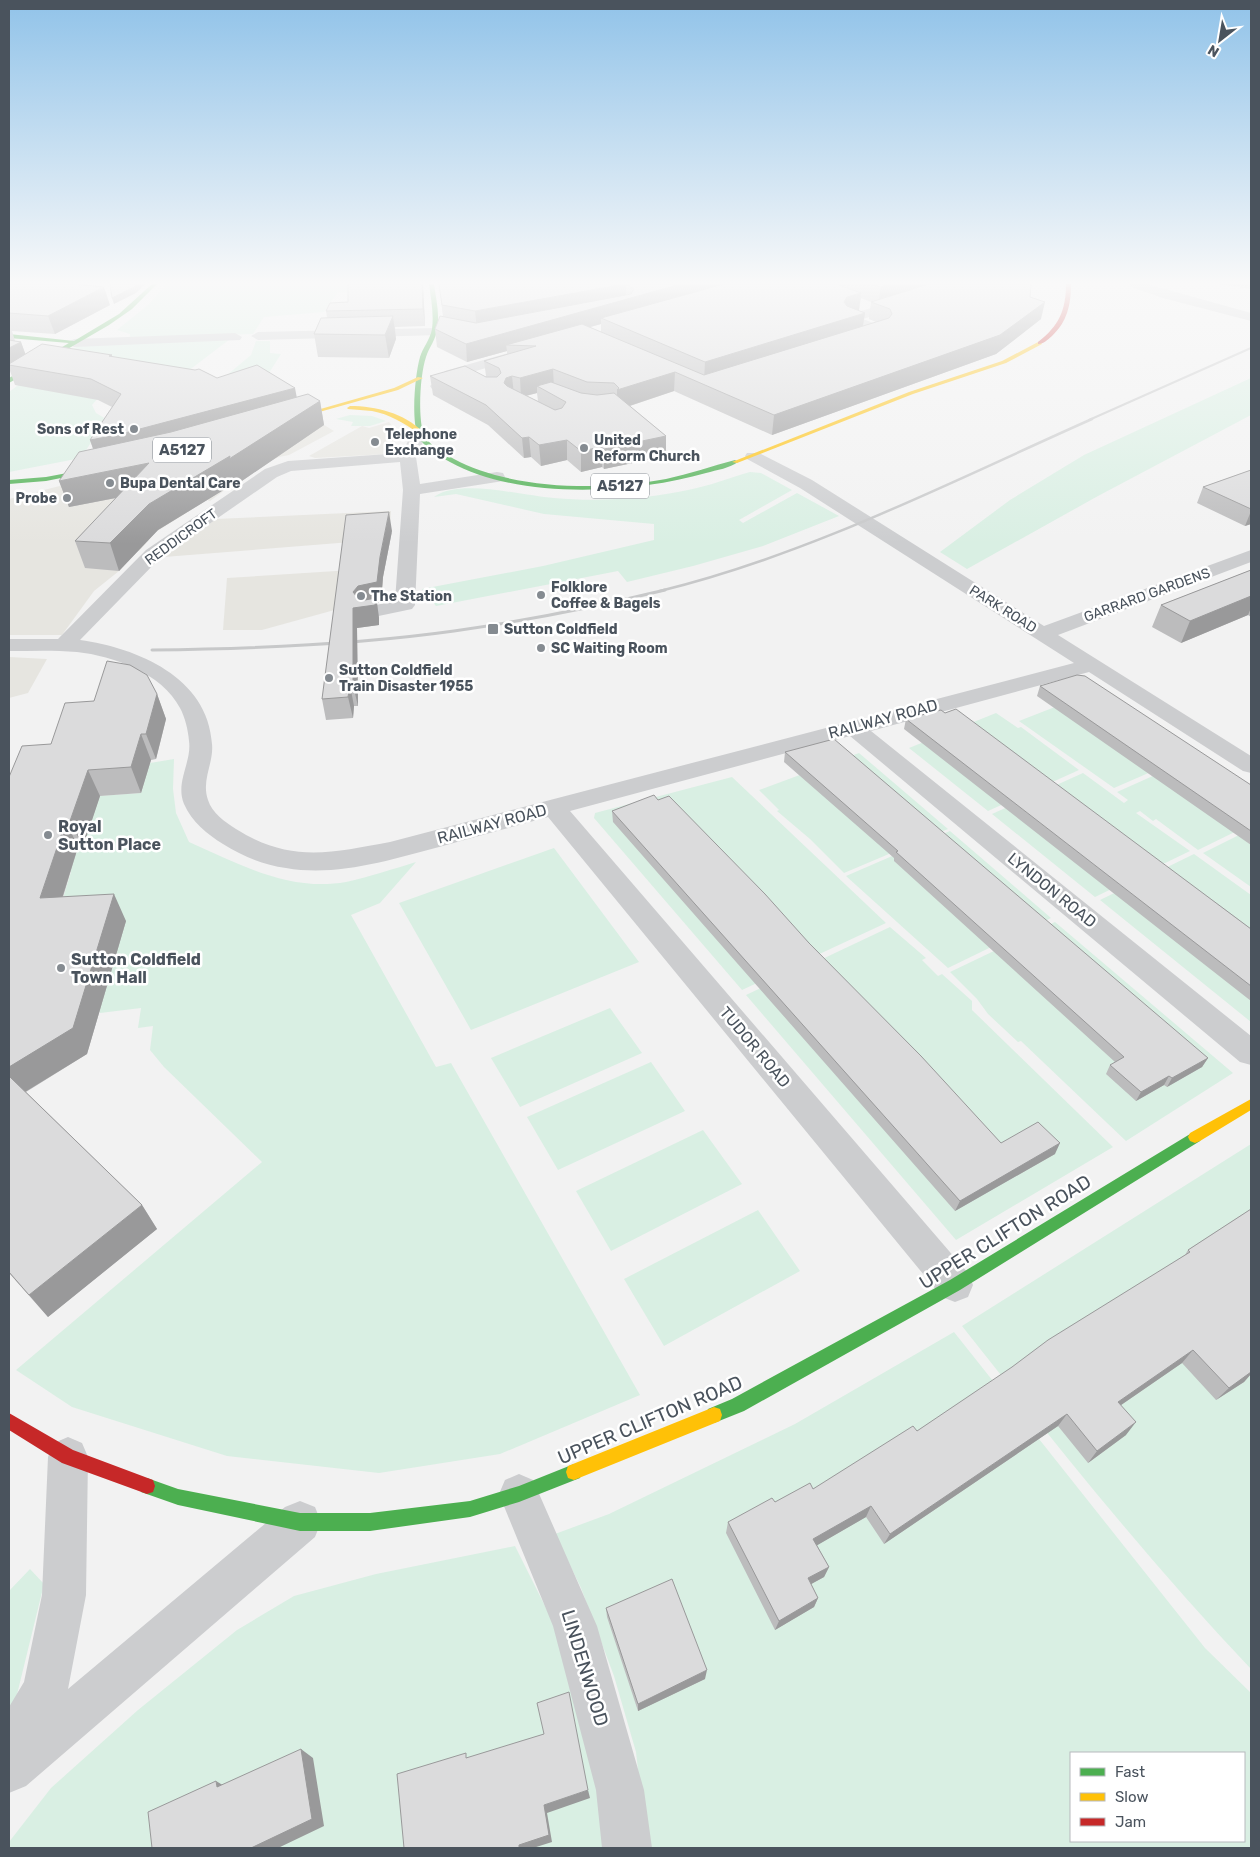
<svg xmlns="http://www.w3.org/2000/svg" width="1260" height="1857" viewBox="0 0 1260 1857" font-family="Rubik,sans-serif">
<style>
.commercial{fill:#e6e5e0}
.green{fill:#d9efe3;fill-rule:evenodd}
.lines{fill:none;stroke-linecap:round;stroke-linejoin:round}
.street{fill:#cccdcf;fill-rule:evenodd}
.fast{fill:#4caf50;fill-rule:evenodd}
.slow{fill:#ffc107;fill-rule:evenodd}
.jam{fill:#c62828;fill-rule:evenodd}
.rail-far2{stroke:#c7c8c9;stroke-width:2}
.rail-far1{stroke:#c7c8c9;stroke-width:2.5}
.rail{stroke:#c7c8c9;stroke-width:3}
.wall{fill:#bcbcbd;fill-rule:evenodd}
.shaded-wall{fill:#99999a}
.building{fill:#dbdbdc;stroke:#99999a}
.poi-dot{fill:#858b91;stroke:#fff;stroke-width:2}
.labels{text-anchor:middle;dominant-baseline:central;stroke-width:5;stroke-linejoin:round;paint-order:stroke}
.far-poi-label{font-size:14px;font-weight:bold;fill:#4a535d;stroke:#fff;text-anchor:start}
.far-street-label{font-size:14px;fill:#4a535d;stroke:#fff}
.shield{fill:#fff;stroke:#80878e;stroke-width:1}
.shield-label{font-size:15px;font-weight:bold;fill:#4a535d}
.street-label{font-size:16px;fill:#4a535d;stroke:#fff}
.poi-label{font-size:16px;font-weight:bold;fill:#4a535d;stroke:#fff;text-anchor:start}
.near-street-label{font-size:19px;fill:#4a535d;stroke:#fff}
</style>
<rect width="100%" height="100%" fill="#f2f2f2"/>
<path class="commercial" d="M316,420L334,431L289,455L279,457L262,465L232,488L229,487L210,501L207,500L151,535L147,540H149L139,551H136L119,571L94,591L62,635H9V499Z
M389,422L395,429L392,452L387,454L315,458L309,456L362,426L369,428Z
M391,511L389,539L164,557L215,519Z
M383,568L382,596L378,598L262,630H223L227,578Z
M9,657L47,659L28,693L9,698Z"/>
<path class="green" d="M167,284H363L381,290L338,292L324,312L264,317L253,334L130,338V334L117,330L148,305Z
M230,339L175,381L99,397L92,405L96,413L106,419L81,458L9,472V392L37,371L78,346Z
M256,341H270V353L281,354L262,384L209,390L251,355Z
M1251,378V415L1098,496L967,569L940,552L1010,500L1084,455Z
M350,415L372,416L386,421L370,426H351L353,422L336,419Z
M750,472L761,473L792,490L739,520L743,523L797,493L839,516L763,546L693,566L627,582L618,571L436,606L422,589L543,566L654,540V524L544,514L456,494L434,497C460,478 523,496 554,498C598,502 645,499 688,490C709,486 729,478 750,472Z
M1101,689L1160,768L1114,788L1019,721Z
M996,713L1018,728L1021,727L1079,770L988,811L909,748Z
M859,753L948,829L844,873L810,839L777,811L779,810L759,790Z
M1202,754L1251,824L1198,850L1156,819L1153,821L1140,811L1136,813L1190,851L1095,897L992,814L1083,773L1124,803L1128,800L1117,792Z
M174,759L173,789L176,813L189,842C239,864 289,892 346,882C369,877 393,869 416,862L380,903L351,915L436,1067L451,1063L640,1395L500,1454L379,1473L227,1456L72,1407L16,1370L262,1162L164,1067L150,1050L153,1026L138,1028L141,1008L100,1013L55,924L71,872H66L98,796L141,793L150,763Z
M732,777L886,923L742,990L594,818L595,813Z
M1251,829V887L1203,853Z
M950,831L1051,918L948,968L846,876Z
M554,848L639,962L471,1030L399,903Z
M1194,854L1251,895V1022L1100,900Z
M1055,922L1233,1073L1126,1141L1021,1041L1018,1042L988,1014L977,999L950,972Z
M890,927L926,958L922,960L938,976L942,974L972,1001V1010L1113,1147L956,1240L746,995Z
M610,1008L642,1053L520,1107L491,1058Z
M651,1062L685,1111L558,1170L527,1117Z
M703,1130L742,1184L611,1251L576,1191Z
M1251,1144V1669C1148,1561 1055,1443 962,1326Z
M758,1210L800,1271L664,1346L624,1279Z
M954,1332L1205,1648L1251,1693V1848H647L636,1752L614,1676L581,1588L555,1534L609,1514L795,1424ZM1071,1753H1244V1841H1071Z
M515,1546L554,1624L602,1809L606,1848H9V1842L51,1788L138,1710L237,1630L294,1596L376,1574Z
M30,1569L44,1584L11,1719L9,1721V1591Z"/>
<g class="lines">
<path class="street" d="M949,284H968L966,287L863,319L886,328L888,331L886,334L860,341L855,340L853,337L855,334L868,331L845,322L843,319L845,316Z
M1129,284H1147L1251,313V321L1163,298L1131,287Z
M435,328L440,329L442,332L440,335L258,340L251,336L258,332Z
M235,333L242,337L240,340L74,347L67,343L74,339Z
M519,350L526,354L524,357L455,377L442,389H432L430,386L445,371Z
M416,435L422,437L424,440L416,457L420,484L497,472L503,473L505,477L503,481L497,482L420,494L415,605L412,609L369,618L362,616L359,612L362,608L395,601L403,490L400,462L291,471L277,477L160,558L80,640C137,648 208,677 212,744C214,763 201,780 208,800C212,813 225,822 236,829C290,863 331,853 390,842L1074,663L800,488L747,459L745,456L747,453H759L812,480L1044,626L1251,550V562L1058,635L1251,756V773L1243,771L1089,672L871,731L1251,1036V1065L1240,1062L850,736L570,811L968,1273L973,1285L968,1297L955,1302L942,1297L548,817C512,827 475,837 439,847C390,860 336,877 286,868C263,865 242,856 223,844C207,834 192,822 184,804C175,782 192,762 189,741C188,730 185,717 180,708C162,673 113,656 77,652C54,650 31,651 9,651V639H58L146,550L265,469L288,461L402,453L410,437Z
M68,1437L82,1443L88,1457L86,1595L68,1689L285,1507L300,1501L315,1507L321,1522L315,1537L26,1786L9,1793V1707L24,1682L42,1595L48,1457L54,1443Z
M519,1474L533,1480L597,1626L644,1790L652,1848H602L596,1790L553,1626L499,1494L505,1480Z"/>
<path class="fast" d="M152,284H157L132,309L109,325L9,383V378L69,343L9,338V334L74,341L119,314Z
M429,284H434C436,299 440,314 437,329C436,340 429,347 426,357C420,375 418,414 423,432C427,445 443,452 454,459C512,490 602,491 666,479C689,474 712,466 735,460L738,462C730,468 717,470 706,473C633,494 519,500 450,462C438,455 425,449 418,436C411,420 415,374 420,357C423,347 430,340 432,329C434,314 431,299 429,284Z
M99,467L102,469L101,470L46,481L9,484V480L46,477Z
M1195,1131L1200,1133L1202,1137L1200,1141L960,1290L744,1411L714,1423L708,1421L706,1415L708,1409L732,1399L950,1280Z
M574,1464L580,1466L582,1472L580,1478L519,1502L470,1517L370,1531H300L178,1505L141,1492L139,1486L141,1480L147,1478L178,1489L300,1513H370L470,1501L519,1486Z"/>
<path class="slow" d="M1040,341L1042,344L1006,363L913,394L737,463L732,462L909,392L1002,361Z
M418,377L423,378L398,390L287,421L282,420L394,388Z
M350,406C376,406 404,413 423,432L418,433C404,423 389,414 372,411C364,410 356,410 348,409L347,408Z
M1251,1099V1110L1200,1141L1195,1143L1190,1141L1188,1137L1190,1133Z
M714,1407L720,1409L722,1415L720,1421L574,1480L568,1478L566,1472L568,1466Z"/>
<path class="jam" d="M1066,284H1071C1071,305 1067,322 1052,336C1047,340 1044,344 1038,344V342C1059,326 1066,310 1066,284Z
M9,1413L73,1450L153,1480L155,1486L153,1492L147,1494L62,1463L9,1430Z"/>
<path class="rail-far2" d="M1089,420L1251,348"/>
<path class="rail-far1" d="M660,591C811,554 950,482 1092,419"/>
<path class="rail" d="M152,650C253,649 354,645 454,631C525,621 595,607 665,590"/>
</g>
<path class="wall" d="M9,284L110,305L55,334L12,331L15,341L21,342L25,354L112,355V357L217,378L296,397L320,401L324,425L236,485L235,483L158,530L119,571L85,568L75,541L116,498L69,507L59,481L93,449L90,440L112,407L98,400L15,385L10,371L9,372Z
M423,284L425,326L395,327L396,339L389,358L318,357L314,334L327,317L326,311L348,302Z
M439,284H1031L1030,297L1041,319L996,354L772,435L674,391L630,406L666,436V456L604,469L602,467L581,472L567,460L541,466L531,457L524,458L488,425L433,395L430,376H486L484,361L507,354V351L467,362L437,347L435,329L443,317ZM861,298L871,302L869,319L876,322L863,326L865,313L858,310H859ZM601,324V332L590,327ZM537,393L538,401L526,396Z
M1218,284H1251V289Z
M1251,470V524L1245,526L1197,503L1203,487Z
M392,531L383,577L381,602L377,603L379,618V625L357,628L358,706H354L353,718L326,720L322,699Z
M1251,570V617L1248,615L1181,643L1152,627L1161,605Z
M1040,686L1251,785V845L1037,696Z
M157,694L166,719L156,759L151,760L141,793L100,796L83,847H78L63,897L126,921L87,1054L26,1092L142,1205L157,1229L48,1317L9,1273V777L51,744L94,701Z
M945,713L1219,905L1251,929V1001L904,729L906,719Z
M785,752L1208,1058L1202,1067L1167,1087L1164,1085L1136,1101L1106,1074L1110,1065L1115,1062L894,861V858L784,762Z
M658,800L809,943L1001,1143L1055,1154L955,1211L613,822L612,811Z
M1251,1209V1374L1244,1382L1216,1400L1182,1363L1121,1405L1126,1435L1088,1463L1058,1426L884,1544L866,1517L817,1545L829,1567L824,1577L811,1584L818,1598L814,1607L775,1630L726,1533L728,1522L775,1502L813,1489L917,1431L1185,1255L1188,1250Z
M606,1608L705,1679L638,1711L607,1617Z"/>
<path class="shaded-wall" d="M137,284H145L136,293L114,304L112,298Z
M422,284H423L425,326L423,309Z
M626,284V299L681,284H740L601,318V324L526,345H506L507,351L467,362L466,344L477,329L475,311Z
M890,284H942L878,304L881,287Z
M104,287L110,305L55,334L48,316Z
M861,293L859,310L844,314V302L847,297Z
M1045,302L1041,319L996,354L772,435L774,415Z
M865,313L862,331L704,381L705,362Z
M393,316L396,339L389,358L385,335Z
M21,342L28,361L9,365V348Z
M553,369L554,388L537,386V393L521,397L520,378Z
M675,372L674,391L617,410V390Z
M512,376L514,395L504,383L506,378Z
M295,388L299,409L98,462L90,440Z
M320,401L324,425L236,485L235,483L158,530L119,571L110,543L149,504Z
M666,436V456L604,469V449Z
M529,437L531,457L524,458L522,438Z
M567,440V460L541,466L539,445Z
M601,447L602,467L581,472V451Z
M149,463L157,490L69,507L59,481Z
M1251,511V524L1245,526Z
M389,512L392,531L383,577L381,602L377,603L379,618V625L357,628L358,706L353,685V592L380,557Z
M1251,596V608L1248,615L1181,643L1190,621Z
M350,685L354,706L353,718L348,697Z
M157,694L166,719L156,759L146,734Z
M141,734L151,760L141,793L131,767Z
M88,770L100,796L83,847L70,821Z
M66,821L78,847L54,924L40,898Z
M114,894L126,921L87,1054L20,1095L9,1079V1067Z
M1208,1058L1202,1067L1167,1087L1172,1078Z
M1169,1076L1164,1085L1136,1101L1141,1092Z
M1060,1143L1055,1154L955,1211L960,1201Z
M142,1205L157,1229L48,1317L29,1295Z
M1193,1350L1182,1363L1108,1414L1118,1402Z
M1251,1370V1374L1244,1382L1216,1400L1229,1388Z
M1067,1414L1058,1426L884,1544L890,1534Z
M1136,1422L1126,1435L1088,1463L1097,1451Z
M871,1506L866,1517L809,1550L813,1539Z
M829,1567L824,1577L804,1588L808,1578Z
M818,1598L814,1607L775,1630L779,1621Z
M707,1670L705,1679L638,1711V1704Z
M301,1749L313,1758L324,1826L278,1848H251Z
M216,1781L231,1790L217,1787Z
M588,1790L590,1798L547,1813L552,1842L533,1848H519V1845L544,1805Z"/>
<path class="building" d="M9,284H73L104,287L48,316L9,313Z
M110,284H137L134,287L112,298Z
M348,284H422L423,309L326,311L330,303L348,302Z
M439,284H625L475,311L442,305Z
M626,284H681L466,344L435,329L440,316L476,323L631,294L634,289Z
M724,284H836L861,293L847,297L844,302L847,306L865,313L705,362L601,318Z
M872,284H890L881,287Z
M929,284H1031L1030,297L1045,302L1000,335L774,415L675,372L617,390L619,388L614,383L587,382L553,369L520,378L512,376L506,378L504,383L507,386L555,410L562,408L566,402L537,386L551,382L581,393L597,395L614,393L666,436L604,449L601,447L581,451L567,440L539,445L529,437L522,438L486,405L430,376L465,366L486,377H497L501,373L499,368L484,361L536,346L506,345L582,324L704,375L889,318L892,314L890,309L871,302Z
M393,316L385,335L314,334L321,318Z
M9,340L21,342L9,348Z
M42,344L112,355L109,356L195,370L199,369L217,378L257,365L295,388L117,435L90,440L121,394L91,379L9,365V364Z
M308,394L320,401L229,459L230,456L149,504L110,543L75,541L149,463L59,481L79,452L171,432Z
M1251,470V509L1203,487Z
M389,512L380,557L377,582L358,586L353,592L357,597L365,600L376,598L375,605L353,608V685H350L348,697L322,699L346,515Z
M1251,570V596L1190,621L1161,605Z
M107,661L130,665L147,675L157,694L146,734H141L131,767L88,770L70,821H66L40,898L114,894L73,1028L9,1067V777L22,746L51,744L65,703L94,701Z
M1077,675L1085,676L1251,785V831L1040,686Z
M956,709L1251,929V986L906,719L941,710L945,713Z
M834,739L1208,1058L1172,1078L1169,1076L1141,1092L1110,1065L1124,1057L896,852L898,851L785,752Z
M654,795L658,800L669,796L765,894L809,943L921,1056L1001,1143L1038,1122L1060,1143L960,1201L612,811Z
M9,1076L142,1205L29,1295L9,1272Z
M1251,1209V1372L1229,1388L1193,1350L1118,1402L1136,1422L1097,1451L1067,1414L890,1534L871,1506L813,1539L829,1567L808,1578L818,1598L779,1621L728,1522L772,1498L775,1502L810,1483L813,1489L913,1426L917,1431L1012,1367L1048,1340L1190,1252L1188,1250Z
M672,1579L707,1670L638,1704L606,1608Z
M569,1692L588,1790L544,1805L549,1835L519,1845V1848H404L397,1774L466,1753V1758L544,1734L537,1703Z
M301,1749L312,1819L251,1848H152L148,1812L216,1781L217,1787Z"/>
<linearGradient id="sky" x2="0" y2="1"><stop stop-color="#91c3e9"/><stop offset="0.52" stop-color="#f9f9f9"/><stop offset="1" stop-color="#f9f9f9" stop-opacity="0"/></linearGradient>
<rect width="1260" height="544" fill="url(#sky)"/>
<g class="poi-dot">
<circle cx="134" cy="429" r="5"/>
<circle cx="375" cy="442" r="5"/>
<circle cx="584" cy="448" r="5"/>
<circle cx="110" cy="483" r="5"/>
<circle cx="67" cy="498" r="5"/>
<circle cx="541" cy="595" r="5"/>
<circle cx="361" cy="596" r="5"/>
<rect x="487" y="623" width="12" height="12" rx="2.5"/>
<circle cx="541" cy="648" r="5"/>
<circle cx="329" cy="678" r="5"/>
<circle cx="48" cy="835" r="5"/>
<circle cx="61" cy="968" r="5"/>
</g>
<g class="labels">
<g class="far-poi-label">
<text x="124" y="429" text-anchor="end">Sons of Rest</text>
<text x="385" y="434">Telephone<tspan x="385" dy="16">Exchange</tspan></text>
<text x="594" y="440">United<tspan x="594" dy="16">Reform Church</tspan></text>
<text x="120" y="483">Bupa Dental Care</text>
<text x="57" y="498" text-anchor="end">Probe</text>
<text x="551" y="587">Folklore<tspan x="551" dy="16">Coffee &amp; Bagels</tspan></text>
<text x="371" y="596">The Station</text>
<text x="504" y="629">Sutton Coldfield</text>
<text x="551" y="648">SC Waiting Room</text>
<text x="339" y="670">Sutton Coldfield<tspan x="339" dy="16">Train Disaster 1955</tspan></text>
</g>
<g class="far-street-label">
<text transform="translate(181 537) rotate(-36)">REDDICROFT</text>
<text transform="translate(1147 595) rotate(-20)">GARRARD GARDENS</text>
<text transform="translate(1003 609) rotate(32)">PARK ROAD</text>
</g>
<g class="shield">
<rect x="153" y="437.5" width="58" height="25" rx="4"/>
<rect x="591" y="473.5" width="58" height="25" rx="4"/>
</g>
<g class="shield-label">
<text x="182" y="450">A5127</text>
<text x="620" y="486">A5127</text>
</g>
<g class="street-label">
<text transform="translate(883 719) rotate(-15)">RAILWAY ROAD</text>
<text transform="translate(492 824) rotate(-15)">RAILWAY ROAD</text>
<text transform="translate(1052 890) rotate(39)">LYNDON ROAD</text>
<text transform="translate(755 1047) rotate(50)">TUDOR ROAD</text>
</g>
<g class="poi-label">
<text x="58" y="826">Royal<tspan x="58" dy="18">Sutton Place</tspan></text>
<text x="71" y="959">Sutton Coldfield<tspan x="71" dy="18">Town Hall</tspan></text>
</g>
<g class="near-street-label">
<text transform="translate(1005 1232) rotate(-32)">UPPER CLIFTON ROAD</text>
<text transform="translate(650 1420) rotate(-23)">UPPER CLIFTON ROAD</text>
<text transform="translate(585 1668) rotate(73)">LINDENWOOD</text>
</g>
</g>
<rect width="1260" height="1857" fill="none" stroke="#4a535d" stroke-width="20"/>
<rect x="1070" y="1752" width="175" height="90" fill="#ffffff" stroke="#b7babe"/>
<rect x="1080" y="1768" width="25" height="8" fill="#4caf50" stroke="#b7babe"/>
<text x="1115" y="1777" font-size="15" fill="#4a535d">Fast</text>
<rect x="1080" y="1793" width="25" height="8" fill="#ffc107" stroke="#b7babe"/>
<text x="1115" y="1802" font-size="15" fill="#4a535d">Slow</text>
<rect x="1080" y="1818" width="25" height="8" fill="#c62828" stroke="#b7babe"/>
<text x="1115" y="1827" font-size="15" fill="#4a535d">Jam</text>
<g transform="translate(1220 40) rotate(211)" stroke="#ffffff" stroke-width="4" paint-order="stroke">
<path d="M0-4L9 19L0 12L-9 19Z" fill="#4a535d"/>
<text y="-8" font-size="14" font-weight="bold" text-anchor="middle" fill="#4a535d">N</text>
</g>
</svg>
